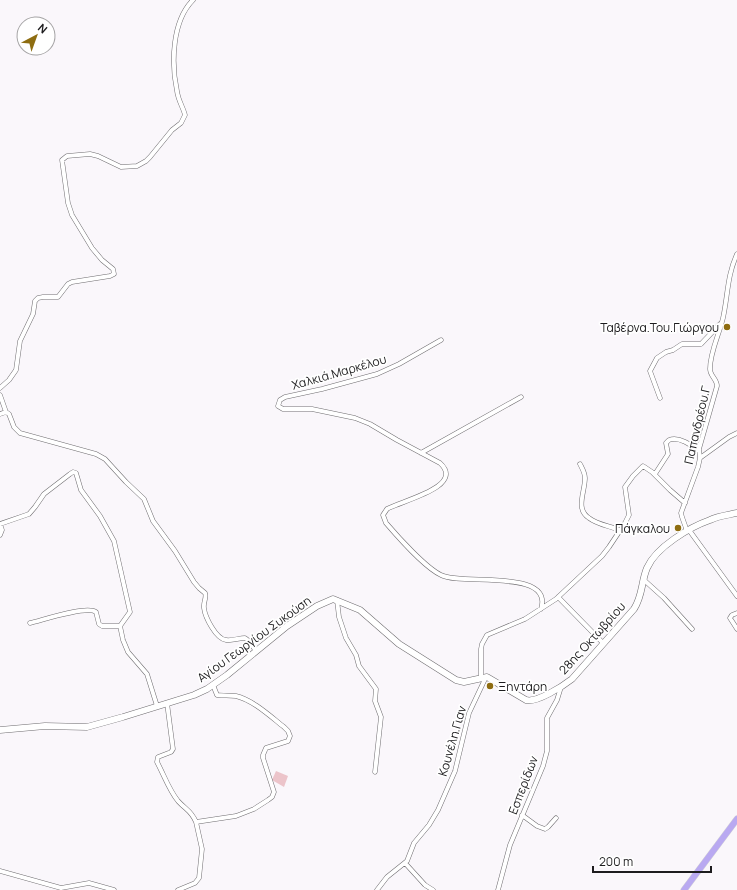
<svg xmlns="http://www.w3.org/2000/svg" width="737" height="890" viewBox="0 0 737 890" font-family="Manrope,sans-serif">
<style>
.green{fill:#ecc4ca}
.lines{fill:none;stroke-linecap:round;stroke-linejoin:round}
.street-casing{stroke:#6f6d70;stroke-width:5}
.secondary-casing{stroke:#6f6d70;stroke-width:7}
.primary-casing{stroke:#d6d6d6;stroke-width:7}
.street{stroke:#fff;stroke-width:4}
.secondary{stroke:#fff;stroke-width:6}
.primary{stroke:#b9a9f1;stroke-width:6}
.poi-dot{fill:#8e6d11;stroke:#fff;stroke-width:1.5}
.labels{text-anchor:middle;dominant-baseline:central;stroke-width:3.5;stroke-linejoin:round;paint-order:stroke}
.poi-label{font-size:12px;fill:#1d1c1e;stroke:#fff;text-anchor:end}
.street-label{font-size:12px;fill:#1d1c1e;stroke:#fff}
</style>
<rect width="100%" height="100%" fill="#faf7fb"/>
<path class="green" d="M276,771L288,776L284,787L272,780Z"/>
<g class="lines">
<g class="street-casing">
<path id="street" d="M441,340L399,364L377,374L322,389L285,397L280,400L278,406L283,409H312L355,418L370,424L397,440L440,463C466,487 400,501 387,509L383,515L386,523C398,537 426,568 441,575C461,586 554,568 541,609
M0,388L9,380L16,370L20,341L33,314L35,301L38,298L43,297H58L68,284L72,282L110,276L114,274L113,269L102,260L92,248L72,215L68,203L62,160L67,156L90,154L98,156L121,167L137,166L146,161L150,157L172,130L181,123L185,115C183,107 178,100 177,91C171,63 172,21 193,0
M0,395L6,412
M660,398L650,371L657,358L666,352L673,350L682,344H701L720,324
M0,414L6,412L9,414L14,427L20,433L96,454L105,459L126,482L144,499L153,521L175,551L194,582L199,588L205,593C207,598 203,602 204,608C205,617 216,639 226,640C232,641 239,638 245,638L249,641L256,651
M421,453L521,397
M700,458L729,437L737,433
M580,464C582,468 585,473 585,478C585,492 575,509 589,518C598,525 611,526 621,531
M655,474L668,454L666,443L669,440C679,436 691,445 699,451
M0,524L29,514L35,507L44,494L70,474L73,472L76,473L81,490L100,516L114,541L130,612L120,626L123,640L128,652L147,674L157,706
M0,524L2,530L0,535
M689,530L737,596
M687,531L682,517L681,513L698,467L700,458L699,449L717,386C717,379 710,376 710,369C710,352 719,335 723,318C728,295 727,276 737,254
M644,580L664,598L692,629
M558,597L603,643
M337,600L339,617L346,638L356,655L359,666L376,689L375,701L381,717L375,772
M737,613L732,615L730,618L737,629
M30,623C43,620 87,605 96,612L99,624L102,626H120
M481,677V649L482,644L487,635L525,619L556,599L602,556L609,547L625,523L629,515L625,487L633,476L643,466L652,472L670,490L685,503
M167,703L173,749L171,752L158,757L157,762C164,775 169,790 178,801C186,810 191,810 196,822
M522,815L537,826L545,829L548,827L556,818
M405,863L425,885L433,890
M0,871L61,888L89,883L114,890
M178,890L195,883L199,878L202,849L196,822L236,816L254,809L268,800L272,797L274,792L263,758V755L266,748L288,741L290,736L288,731L284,727C270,716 253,700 236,696C230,695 223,696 217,695L213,685
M377,890L387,877L407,861L414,843L429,825L438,810L455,771L469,713L486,677
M498,890L510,845L543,766L547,751V718L557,700L561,687"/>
</g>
<g class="secondary-casing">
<path id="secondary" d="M0,730L45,726L87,727L123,717L194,695L207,689L227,675L287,626L317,606L333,599L360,610L399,644L456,680L464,682L487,677L526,700C537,703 563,686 572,679L634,609C643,595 641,582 647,568C656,547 690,527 710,520C718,516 728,515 737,513"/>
</g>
<g class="primary-casing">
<path id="primary" d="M684,890L737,819"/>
</g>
<use href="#street" class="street"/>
<use href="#secondary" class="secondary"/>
<use href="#primary" class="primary"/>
</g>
<g class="poi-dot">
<circle cx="727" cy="327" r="4"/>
<circle cx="678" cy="528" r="4"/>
<circle cx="490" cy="686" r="4"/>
</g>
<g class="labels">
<g class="poi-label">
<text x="719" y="327">Ταβέρνα.Του.Γιώργου</text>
<text x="670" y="528">Πάγκαλου</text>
<text x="498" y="686" text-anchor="start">Ξηντάρη</text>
</g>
<g class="street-label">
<text transform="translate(339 372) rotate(-16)">Χαλκιά.Μαρκέλου</text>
<text transform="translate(697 425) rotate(-77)">Παπανδρέου.Γ</text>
<text transform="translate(592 638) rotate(-48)">28ης Οκτωβρίου</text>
<text transform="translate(254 639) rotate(-36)">Αγίου Γεωργίου Συκούση</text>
<text transform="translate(452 741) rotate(-74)">Κουνέλη.Γιαν</text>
<text transform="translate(523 785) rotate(-69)">Εσπερίδων</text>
</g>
</g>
<g transform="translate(36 36) rotate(41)"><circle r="19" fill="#ffffff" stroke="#a5a4a5"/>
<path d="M0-3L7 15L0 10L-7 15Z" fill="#8e6d11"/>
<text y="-6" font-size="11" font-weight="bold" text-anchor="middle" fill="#1d1c1e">N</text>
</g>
<path d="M593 866v6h118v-6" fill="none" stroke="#1d1c1e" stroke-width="2"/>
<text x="599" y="866" font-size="12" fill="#1d1c1e" stroke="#ffffff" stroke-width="3" paint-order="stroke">200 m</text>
</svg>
